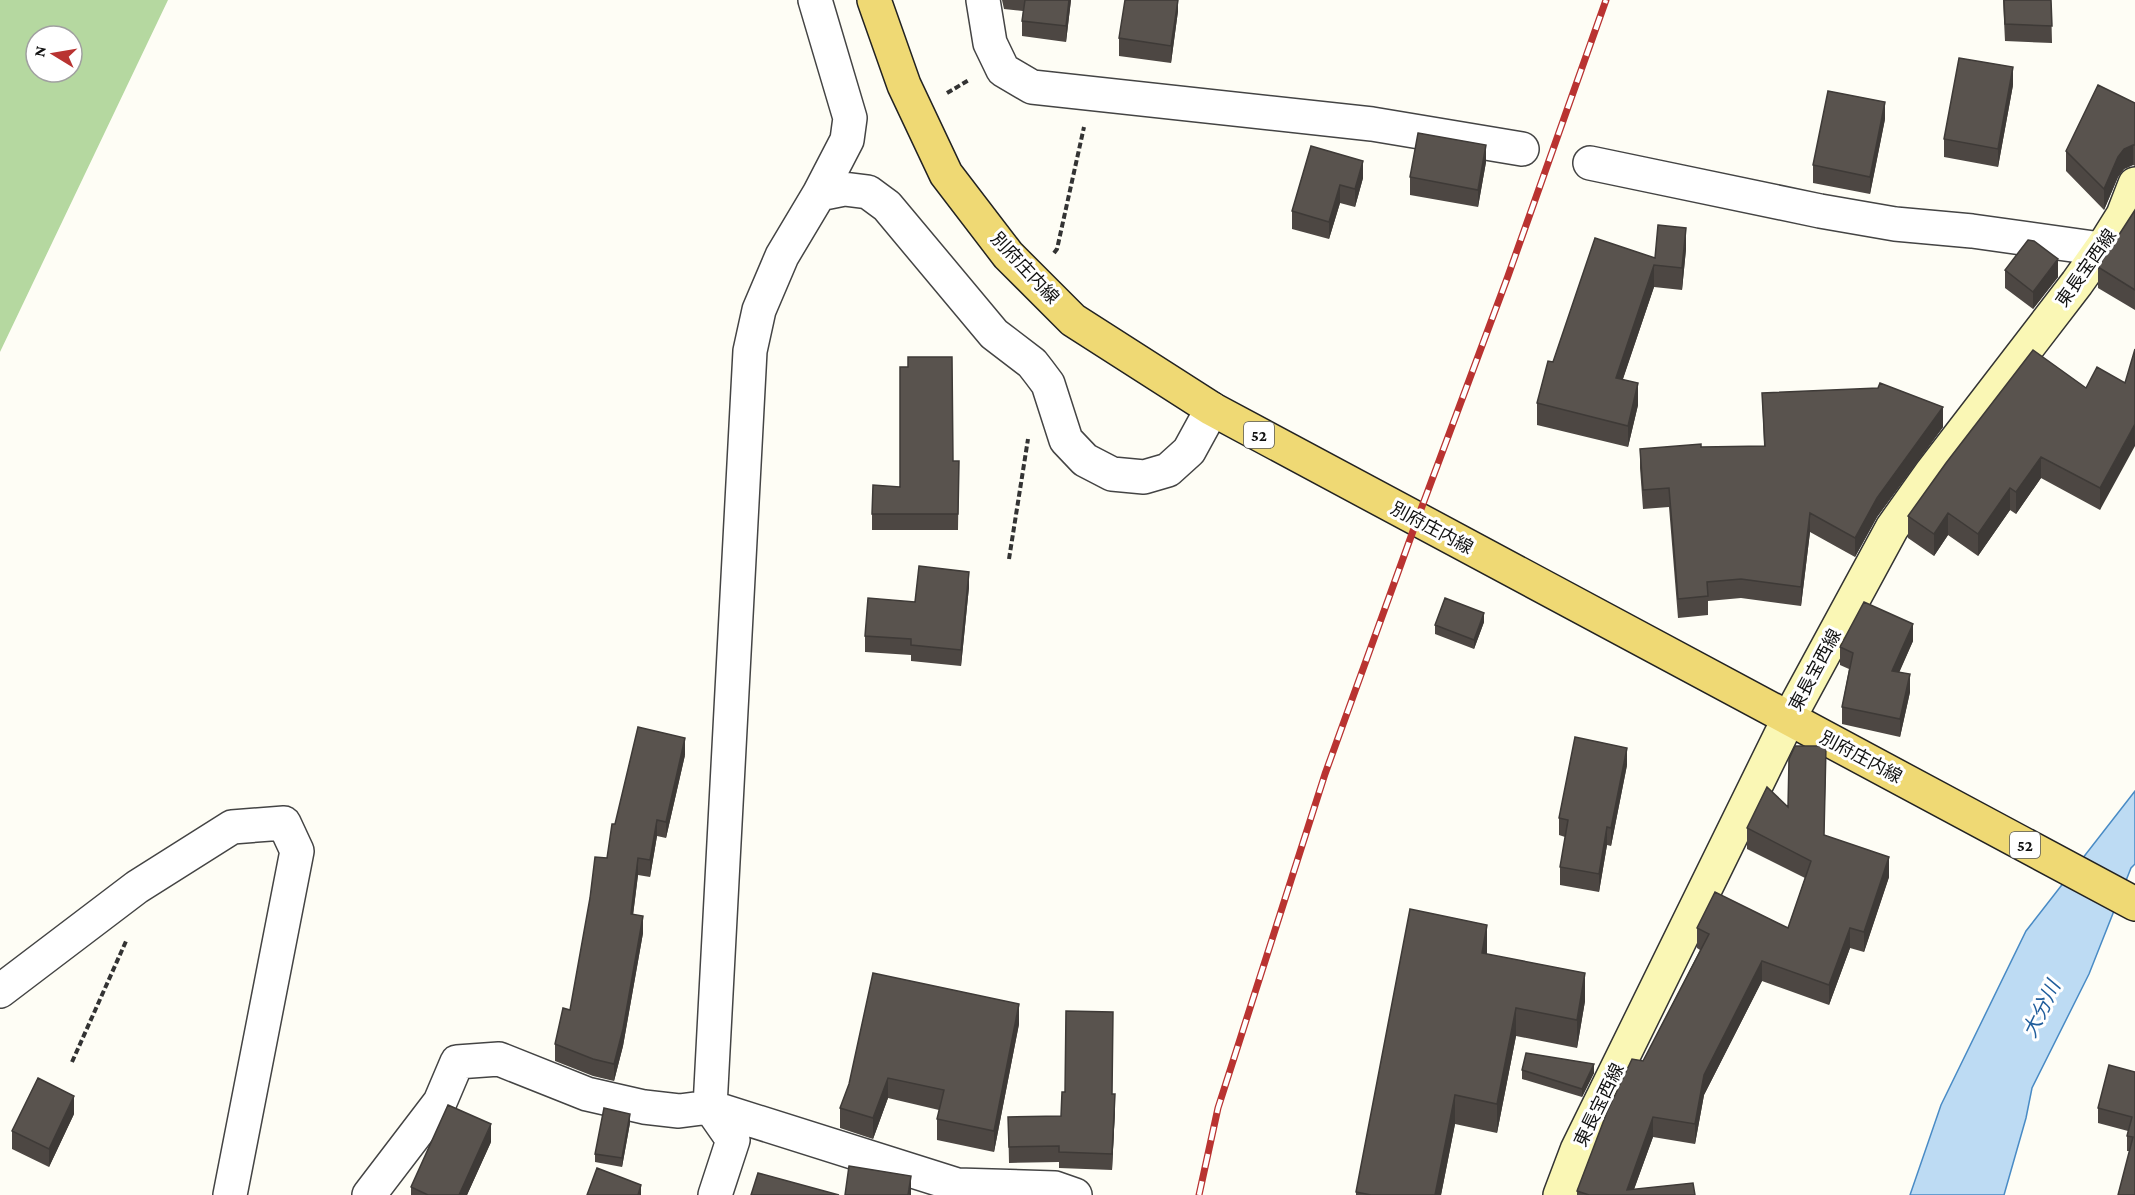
<svg xmlns="http://www.w3.org/2000/svg" width="2135" height="1195" viewBox="0 0 2135 1195" font-family="'Crimson Pro','Noto Sans JP',serif">
<style>
.forest{fill:#b5d8a0;fill-rule:evenodd}
.water{fill:#bddbf3;stroke:#498bc5;stroke-width:1.5}
.lines{fill:none;stroke-linecap:round;stroke-linejoin:round}
.street-casing{stroke:#444;stroke-width:36}
.secondary-casing{stroke:#333;stroke-width:36}
.primary-casing{stroke:#222;stroke-width:36}
.path{stroke:#333;stroke-width:4;stroke-dasharray:6 3;stroke-linecap:butt}
.street{stroke:#fff;stroke-width:33}
.secondary{stroke:#faf7b5;stroke-width:33}
.primary{stroke:#efd974;stroke-width:33}
.rail-casing{stroke:#b93331;stroke-width:7}
.rail{stroke:#fff;stroke-width:4.5;stroke-dasharray:14;stroke-linecap:butt}
.wall{fill:#4d4743}
.shaded-wall{fill:#3e3a37}
.building{fill:#59534e;stroke:#3e3a37;stroke-width:1.5}
.labels{text-anchor:middle;dominant-baseline:central;stroke-width:6;stroke-linejoin:round;paint-order:stroke}
.shield{fill:#fff;stroke:#585858;stroke-width:1.5}
.shield-label{font-size:16px;font-weight:bold;fill:#111}
.street-label{font-size:18px;fill:#111;stroke:#fff}
.water-label{font-size:20px;font-style:italic;fill:#215e9c;stroke:#fff}
</style>
<rect width="100%" height="100%" fill="#fefdf5"/>
<path class="forest" d="M0,0H168L0,352ZM36,36H72V72H36Z"/>
<path class="water" d="M2135,791V864L2131,868L2089,974L2032,1088L2026,1118L2004,1195H1910L1941,1105L2026,931Z"/>
<g class="lines">
<g class="street-casing">
<path id="street" d="M815,0L850,118L847,140L819,194
M983,0L990,43L1003,70L1032,87L1372,124L1522,149
M1590,163L1820,211L1895,224L1972,231L2101,249
M0,991L137,887L232,827L284,823L297,851L230,1195
M369,1195L440,1102L457,1062L499,1059L587,1094L644,1107L679,1111L710,1107L957,1185L1055,1188L1075,1195
M715,1195L733,1140L710,1107L750,351L759,310L782,256L819,194L844,189L868,192L887,206L994,334L1032,363L1039,372L1048,384L1066,440L1085,460L1112,474L1144,477L1168,470L1189,451L1212,409"/>
</g>
<g class="secondary-casing">
<path id="secondary" d="M1560,1195L1577,1150L1789,718L1892,528L1931,473L2077,283L2108,239L2123,215L2135,184"/>
</g>
<g class="primary-casing">
<path id="primary" d="M874,0L904,85L946,174L1008,255L1073,320L1212,409L2135,904"/>
</g>
<path class="path" d="M947,93L969,80
M1054,253L1057,249L1084,127
M1009,559L1028,439
M72,1062L127,939"/>
<use href="#street" class="street"/>
<use href="#secondary" class="secondary"/>
<use href="#primary" class="primary"/>
<g class="rail-casing">
<path id="rail" d="M1199,1195L1218,1108L1325,774L1417,520L1508,276L1606,0"/>
</g>
<use href="#rail" class="rail"/>
</g>
<path class="wall" d="M1002,0H1071L1066,42L1022,36V21L1023,11L1004,9Z
M1178,0V11L1171,63L1119,56V38Z
M2003,0H2051L2052,43L2005,41Z
M2013,85L1998,167L1944,157V139Z
M2135,103V166L2133,165L2124,169L2118,177L2104,210L2066,171V151Z
M1885,119L1870,194L1813,183V165Z
M1311,146L1363,178L1355,207L1340,203L1329,239L1292,229V211Z
M1486,162L1478,207L1410,195V177Z
M2135,210V310L2098,288V267Z
M1686,249L1682,290L1654,287L1623,379L1638,405L1628,447L1537,425V403L1655,258Z
M2005,270L2058,277L2033,309L2005,288Z
M2125,383L2100,510L2041,478L2016,514L2010,510L1978,556L1948,535L1934,556L1908,538V516L2086,388Z
M1762,393L1943,427L1877,517L1855,557L1810,532L1801,606L1741,598L1708,601V615L1678,618L1669,507L1643,509L1640,468V449L1764,446Z
M953,461H959L958,530H872V514L900,487Z
M969,587L961,666L911,661V655L865,652V636L915,602Z
M1484,622L1474,649L1435,634V625Z
M1913,641L1899,672L1910,692L1900,737L1842,724V707L1849,669L1840,665V647Z
M685,755L666,838L657,836L650,877L638,875L633,915L643,933L623,1046L614,1081L593,1076L555,1061V1044L570,1010L615,824Z
M1627,765L1611,846L1607,845L1599,892L1560,885V867L1565,837L1559,835V818Z
M1826,766L1824,836L1889,877L1864,952L1850,948L1829,1005L1762,981L1704,1095L1695,1144L1653,1137L1634,1189L1695,1195H1577V1191L1700,950L1697,948V928H1788L1805,878L1747,849V828L1788,807Z
M1487,954L1585,1001L1577,1048L1516,1036L1497,1133L1455,1124L1441,1195H1356V1192Z
M1019,1024L994,1152L937,1140V1119L939,1110L888,1098L873,1139L840,1128V1108L849,1084Z
M1522,1070L1594,1073L1582,1097L1522,1079Z
M2135,1072V1195L2129,1151H2127V1136L2128,1131L2098,1123V1108Z
M1112,1094L1115,1110L1112,1170L1059,1168V1162L1009,1163L1008,1117L1061,1116Z
M74,1114L49,1167L12,1149V1131Z
M630,1123L622,1167L595,1162V1154Z
M491,1142L467,1195H411V1187Z"/>
<path class="shaded-wall" d="M1069,0H1071L1066,42V26Z
M1178,0V11L1171,63V46Z
M2013,67V85L1998,167V149Z
M1885,102V119L1870,194V177Z
M1486,145V162L1478,207V190Z
M2133,145V165L2124,169L2118,177L2104,210V189L2118,157L2124,149Z
M1363,161V178L1355,207V189Z
M1340,185V203L1329,239V222Z
M1686,228V249L1682,290V268Z
M2058,259V277L2033,309V292Z
M1654,265V287L1616,399V378Z
M1638,383V405L1628,447V426Z
M1943,407V427L1877,517L1855,557V538L1877,498Z
M2135,424V446L2100,510V488Z
M2041,457V478L2016,514V492Z
M2010,488V510L1978,556V534Z
M1810,513V532L1801,606V587Z
M1948,513V535L1934,556V534Z
M969,572V587L961,666V650Z
M1484,613V622L1474,649V640Z
M1913,624V641L1892,689V671Z
M1910,674V692L1900,737V719Z
M685,738V755L666,838V822Z
M1627,748V765L1611,846V828Z
M657,820V836L650,877V860Z
M1607,827V845L1599,892V874Z
M1889,857V877L1864,952V932Z
M638,858V875L631,931V914Z
M643,916V933L623,1046L614,1081V1064Z
M1487,925V953L1482,981V953Z
M1850,928V948L1829,1005V985Z
M1762,961V981L1704,1095L1695,1144V1124L1704,1075Z
M1585,973V1001L1577,1048V1020Z
M1019,1004V1024L994,1152V1131Z
M1516,1008V1036L1497,1133V1104Z
M1594,1064V1073L1582,1097V1089Z
M888,1078V1098L873,1139V1118Z
M1115,1094V1110L1112,1170V1154Z
M1455,1095V1124L1441,1195H1435Z
M74,1096V1114L49,1167V1149Z
M630,1114V1123L622,1167V1158Z
M1653,1117V1137L1632,1195L1627,1190Z
M491,1124V1142L467,1195H459Z
M911,1176V1195H908Z
M641,1185V1195H638Z"/>
<path class="building" d="M1025,0H1069L1066,26L1022,21Z
M1125,0H1178L1171,46L1119,38Z
M2004,0H2051L2052,26L2005,24Z
M1959,58L2013,67L1998,149L1944,139Z
M2098,85L2135,103V145H2133L2124,149L2118,157L2104,189L2066,151Z
M1828,91L1885,102L1870,177L1813,165Z
M1418,133L1486,145L1478,190L1410,177Z
M1311,146L1363,161L1355,189L1340,185L1329,222L1292,211Z
M2135,210V290L2098,267Z
M1658,225L1686,228L1682,268L1654,265L1616,378L1638,383L1628,426L1537,403L1548,361L1553,362L1595,238L1655,258Z
M2028,240L2034,241L2058,259L2033,292L2005,270Z
M2135,349V424L2100,488L2041,457L2016,492L2010,488L1978,534L1948,513L1934,534L1908,516L1946,463L2033,350L2086,388L2097,367L2125,383Z
M908,357H952L953,461H959L958,514H872L873,485L900,487V367H908Z
M1880,383L1943,407L1877,498L1855,538L1810,513L1801,587L1741,579L1707,582L1708,596L1678,599L1669,488L1643,490L1640,449L1701,444V447L1765,446L1762,393L1878,388Z
M919,566L969,572L961,650L911,645V639L865,636L868,598L915,602Z
M1445,598L1484,613L1474,640L1435,625Z
M1864,602L1913,624L1892,671L1910,674L1900,719L1842,707L1853,653L1840,647Z
M638,727L685,738L666,822L657,820L650,860L638,858L631,914L643,916L623,1029L614,1064L593,1059L555,1044L563,1008L570,1010L590,898L595,857L607,858L612,824H615Z
M1575,737L1627,748L1611,828L1607,827L1599,874L1560,867L1568,820L1559,818Z
M1795,746H1826L1824,835L1889,857L1864,932L1850,928L1829,985L1762,961L1704,1075L1695,1124L1653,1117L1627,1190L1693,1183L1695,1195H1589L1577,1191L1607,1112L1632,1059L1643,1061L1709,934L1697,928L1715,892L1788,928L1811,861L1747,828L1767,787L1788,807L1789,759Z
M1410,909L1487,925L1482,953L1585,973L1577,1020L1516,1008L1497,1104L1455,1095L1435,1195H1371L1356,1192Z
M873,973L1019,1004L994,1131L937,1119L944,1090L888,1078L873,1118L840,1108L849,1084Z
M1066,1011L1113,1012L1112,1094H1115L1112,1154L1059,1152V1146L1009,1147L1008,1117L1061,1116L1062,1092H1065Z
M1526,1053L1594,1064L1582,1089L1522,1070Z
M2109,1065L2135,1072V1195H2118L2133,1137L2127,1136L2132,1117L2098,1108Z
M38,1078L74,1096L49,1149L12,1131Z
M448,1105L491,1124L459,1195H428L411,1187Z
M604,1108L630,1114L622,1158L595,1154Z
M849,1166L911,1176L908,1195H845Z
M597,1168L641,1185L638,1195H639H587Z
M758,1173L839,1195H751Z"/>
<g class="labels">
<g class="shield">
<rect x="1244" y="422" width="30" height="26" rx="4.5"/>
<rect x="2010" y="832" width="30" height="26" rx="4.5"/>
</g>
<g class="shield-label">
<text x="1259" y="435">52</text>
<text x="2025" y="845">52</text>
</g>
<g class="street-label">
<text transform="translate(1025 268) rotate(47)">別府庄内線</text>
<text transform="translate(2086 268) rotate(-55)">東長宝西線</text>
<text transform="translate(1432 528) rotate(28)">別府庄内線</text>
<text transform="translate(1815 670) rotate(-62)">東長宝西線</text>
<text transform="translate(1861 757) rotate(28)">別府庄内線</text>
<text transform="translate(1599 1105) rotate(-64)">東長宝西線</text>
</g>
<g class="water-label">
<text transform="translate(2041 1009) rotate(-64)">大分川</text>
</g>
</g>
<g transform="translate(54 54) rotate(281)"><circle r="28" fill="#ffffff" stroke="#a0a0a0" stroke-width="1.5"/>
<path d="M0-4.5L10 22L0 15L-10 22Z" fill="#b93331"/>
<text y="-9" font-size="16" font-weight="bold" text-anchor="middle" fill="#111111">N</text>
</g>
</svg>
